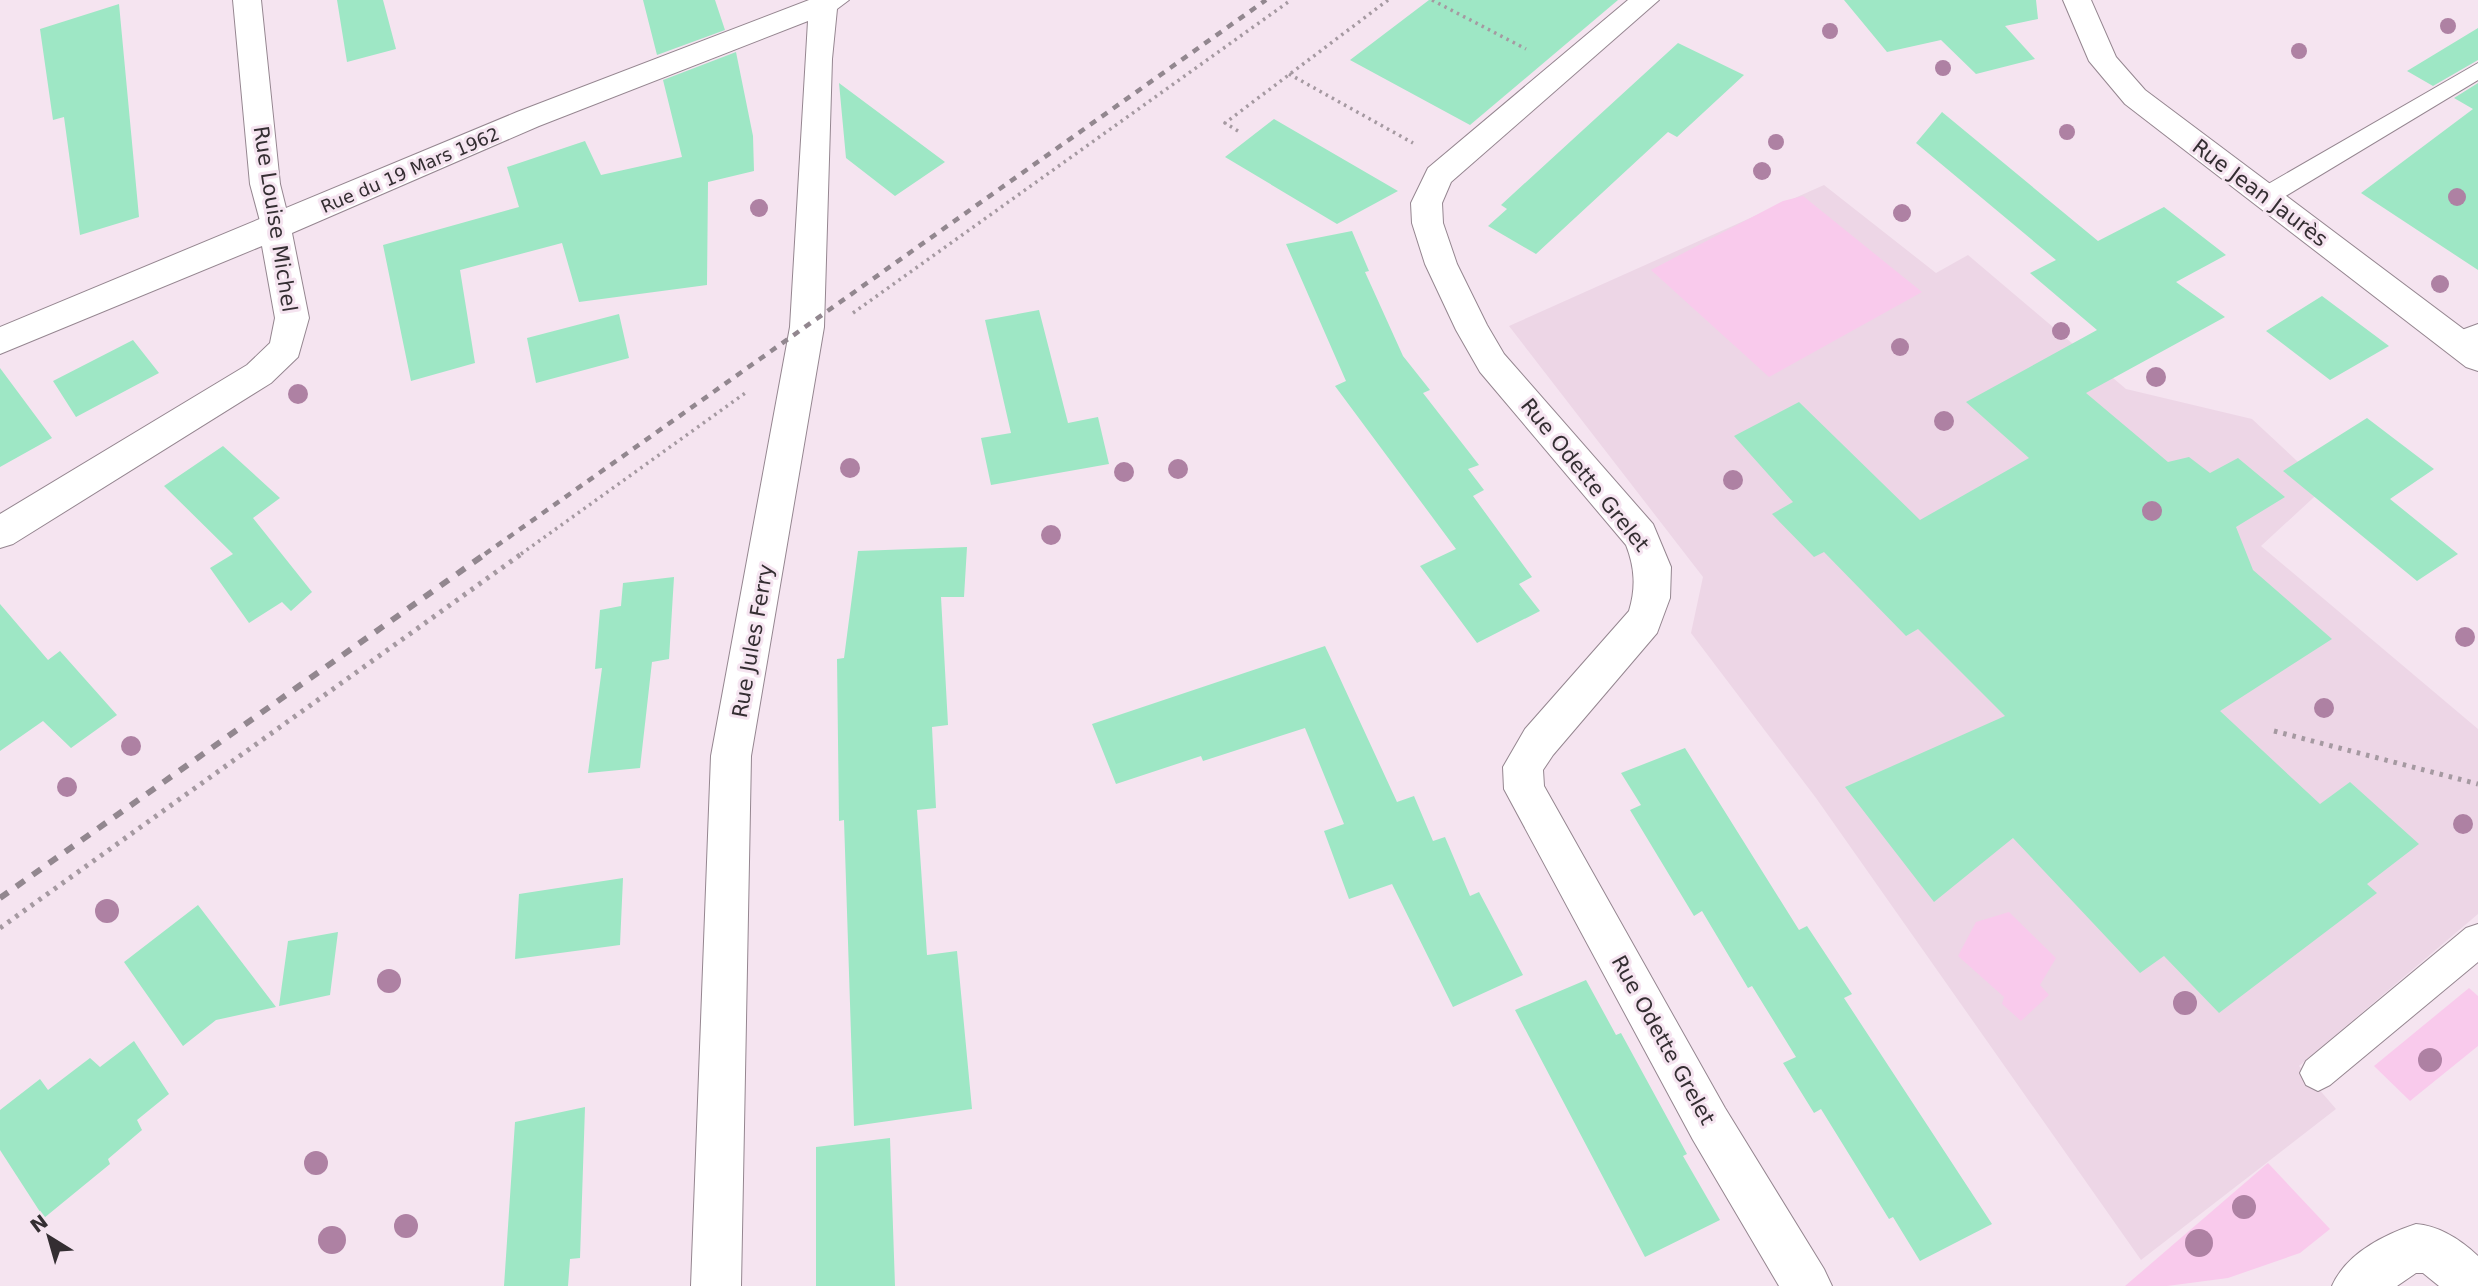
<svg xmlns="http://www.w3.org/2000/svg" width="2478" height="1286" viewBox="0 0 2478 1286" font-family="'DejaVu Sans',sans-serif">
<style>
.built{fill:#edd6e6}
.green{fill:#f9caec}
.building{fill:#9ee7c5}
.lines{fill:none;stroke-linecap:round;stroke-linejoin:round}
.lane-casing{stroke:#958690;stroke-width:2}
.street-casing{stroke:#958690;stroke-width:2}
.secondary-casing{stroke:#958690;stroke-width:2}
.path-far1{stroke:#a599a1;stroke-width:3.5;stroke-dasharray:2.5 4.5;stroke-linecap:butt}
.path{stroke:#a599a1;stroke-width:5;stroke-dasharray:3.5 6;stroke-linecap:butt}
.lane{fill:#fff;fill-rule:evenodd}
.street{fill:#fff;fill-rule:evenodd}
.secondary{fill:#fff;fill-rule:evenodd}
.rail-far1{stroke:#92878f;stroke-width:4.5;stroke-dasharray:7 7;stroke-linecap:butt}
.rail{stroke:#92878f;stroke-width:6;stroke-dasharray:10 10;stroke-linecap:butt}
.tree{fill:#ae81a3}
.labels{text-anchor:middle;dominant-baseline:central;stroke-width:6;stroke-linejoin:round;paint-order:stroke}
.far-street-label{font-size:18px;fill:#342e32;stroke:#f5e4f0}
.street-label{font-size:21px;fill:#342e32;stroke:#f5e4f0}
</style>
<rect width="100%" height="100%" fill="#f5e4f0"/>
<path class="built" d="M1824,185L1936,273L1968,255L2126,389L2252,419L2325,487L2261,546L2478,729V914L2299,1066L2336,1109L2141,1260L1816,798L1691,633L1703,577L1509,326Z"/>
<path class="green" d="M1803,196L1922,292L1769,377L1651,270L1783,201Z
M2009,912L2056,958L2040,985L2049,995L2021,1021L2002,1004L2004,997L1958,956L1976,922Z
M2469,988L2478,996V1046L2410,1101L2374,1066Z
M2268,1163L2330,1229L2300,1253L2228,1278L2167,1286H2125Z"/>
<path class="building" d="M337,0H383L396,49L347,62Z
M643,0H715L725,30L657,55Z
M1429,0H1618L1470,125L1350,60Z
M1844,0H2036L2038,19L2005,26L2035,59L1976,74L1941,40L1887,52Z
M119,4L139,217L80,235L64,117L53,120L40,29Z
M2478,28V60L2433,86L2407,71Z
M1678,43L1744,75L1677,137L1668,132L1536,254L1488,226L1507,209L1501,205Z
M736,52L753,136L754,171L708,182L707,285L579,302L562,243L460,270L475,363L411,381L383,245L519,207L507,167L585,141L601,175L682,157L663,80Z
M839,83L945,162L895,196L846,158Z
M2478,83V270L2361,193L2473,109L2454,98Z
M1942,112L2098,241L2164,207L2226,255L2176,282L2225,317L2086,393L2168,462L2189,457L2210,473L2238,458L2285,497L2236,527L2253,570L2332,639L2220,711L2320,804L2350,782L2419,844L2367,884L2377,893L2219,1013L2164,956L2140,973L2013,838L1934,902L1845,787L2005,716L1918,629L1906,636L1824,552L1814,557L1772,514L1793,502L1734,436L1799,402L1920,520L2029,458L1966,402L2097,330L2030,273L2056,260L1916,143Z
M1274,119L1398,191L1337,224L1225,157Z
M1352,231L1369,271L1365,272L1403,356L1430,390L1423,393L1479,465L1468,469L1484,490L1473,496L1532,577L1519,584L1540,611L1477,643L1420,566L1456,549L1335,386L1346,381L1286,244Z
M2322,296L2389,346L2330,380L2266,331Z
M1039,310L1068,423L1098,417L1109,464L991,485L981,438L1011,433L985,320Z
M619,314L629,358L536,383L527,338Z
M133,340L159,373L76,417L53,381Z
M0,368L52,438L0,467Z
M2367,418L2434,469L2390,499L2458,554L2417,581L2283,471Z
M223,446L280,498L253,518L312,592L291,611L282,602L249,623L210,568L233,554L164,486Z
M967,547L964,597H941L948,725L932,727L936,808L917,810L927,955L957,951L972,1109L854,1126L844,820L839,821L837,659L844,658L858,551Z
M674,577L669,659L652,662L640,768L588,773L602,668L595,669L600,610L621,606L623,583Z
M0,604L48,660L60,651L117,715L71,748L43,721L0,751Z
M1325,646L1397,802L1414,796L1433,841L1445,837L1470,896L1479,892L1523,975L1453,1007L1392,884L1349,899L1324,831L1344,824L1305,728L1203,761L1201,756L1116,784L1092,724Z
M1685,748L1799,930L1807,926L1852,994L1844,998L1992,1224L1920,1261L1893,1217L1889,1219L1821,1109L1814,1113L1783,1063L1796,1057L1752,986L1748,988L1702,911L1694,916L1630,810L1641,805L1621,773Z
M623,878L620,945L515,959L519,894Z
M198,905L276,1007L216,1020L183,1046L124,962Z
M338,932L330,995L279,1006L288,941Z
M1586,980L1616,1035L1621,1033L1687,1154L1683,1156L1720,1220L1645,1257L1515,1010Z
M134,1041L169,1094L137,1120L142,1130L108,1159L110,1164L44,1218L0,1150V1110L40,1079L48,1090L90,1058L100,1067Z
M585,1107L580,1258L570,1259L568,1286H504L515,1122Z
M890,1138L895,1286H816V1147Z"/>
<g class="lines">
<g class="lane-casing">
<path id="lane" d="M2478,63V80L2274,203L2265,205L2256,203L2253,197L2256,191Z
M2478,324V344L2457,352L2448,349L2444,342L2448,335Z
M2478,924V962L2330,1085L2318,1091L2306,1085L2300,1073L2306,1061L2466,928Z"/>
</g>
<g class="street-casing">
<path id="street" d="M809,0H849L837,9L832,59L824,327L751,756L741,1286H691L711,756L790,327L808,21L539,126L292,233L309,318L298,357L271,383L13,544L0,548V514L247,365L270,343L275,318L262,246L0,354V327L517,112Z
M1628,0H1659L1451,182L1442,203L1443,223L1457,264L1487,325L1504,354L1653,524L1671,567L1670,598L1657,633L1553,755L1543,770L1544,786L1725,1108L1824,1269L1832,1286H1779L1693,1140L1504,789L1503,767L1525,729L1629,611C1636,588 1635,568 1626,545L1480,372L1456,330L1425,264L1412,223L1411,203L1428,168Z
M2063,0H2091L2116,57L2145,90L2478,340V371L2466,367L2125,104L2089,61Z
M2416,1224C2440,1226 2461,1240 2478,1256V1286H2439L2423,1273H2416L2397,1286H2332C2346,1254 2383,1235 2416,1224Z"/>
</g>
<g class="secondary-casing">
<path id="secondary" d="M233,0H261L280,184L291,228L286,236L275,239L264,236L250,184Z"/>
</g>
<path class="path-far1" d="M1432,0L1526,49
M1289,74L1413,143
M1238,131L1225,123L1388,0
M853,313L1291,0
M521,554L748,391"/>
<path class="path" d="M2274,731L2478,784
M0,928L524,552"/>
<use href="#lane" class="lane"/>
<use href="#street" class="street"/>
<use href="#secondary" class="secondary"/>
<path class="rail-far1" d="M485,554L1266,0"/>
<path class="rail" d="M0,898L488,552"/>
</g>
<g class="tree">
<circle cx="2448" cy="26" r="8"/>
<circle cx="1830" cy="31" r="8"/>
<circle cx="2299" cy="51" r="8"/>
<circle cx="1943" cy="68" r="8"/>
<circle cx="2067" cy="132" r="8"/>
<circle cx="1776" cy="142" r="8"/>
<circle cx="1762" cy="171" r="9"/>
<circle cx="2457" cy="197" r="9"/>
<circle cx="759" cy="208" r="9"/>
<circle cx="1902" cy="213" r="9"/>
<circle cx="2440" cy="284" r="9"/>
<circle cx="2061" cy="331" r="9"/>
<circle cx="1900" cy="347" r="9"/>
<circle cx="2156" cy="377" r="10"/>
<circle cx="298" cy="394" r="10"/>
<circle cx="1944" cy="421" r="10"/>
<circle cx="850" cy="468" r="10"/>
<circle cx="1178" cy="469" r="10"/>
<circle cx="1124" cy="472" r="10"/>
<circle cx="1733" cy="480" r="10"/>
<circle cx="2152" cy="511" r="10"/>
<circle cx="1051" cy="535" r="10"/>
<circle cx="2465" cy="637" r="10"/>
<circle cx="2324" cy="708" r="10"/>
<circle cx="131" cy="746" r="10"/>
<circle cx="67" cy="787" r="10"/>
<circle cx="2463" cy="824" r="10"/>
<circle cx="107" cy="911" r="12"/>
<circle cx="389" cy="981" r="12"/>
<circle cx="2185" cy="1003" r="12"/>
<circle cx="2430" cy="1060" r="12"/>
<circle cx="316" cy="1163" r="12"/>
<circle cx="2244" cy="1207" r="12"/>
<circle cx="406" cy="1226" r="12"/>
<circle cx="332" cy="1240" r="14"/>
<circle cx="2199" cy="1243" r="14"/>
</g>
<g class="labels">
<g class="far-street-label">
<text transform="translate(410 170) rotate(-23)">Rue du 19 Mars 1962</text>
</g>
<g class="street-label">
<text transform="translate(2260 193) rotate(37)">Rue Jean Jaurès</text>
<text transform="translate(275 219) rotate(81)">Rue Louise Michel</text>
<text transform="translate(1585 475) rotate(51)">Rue Odette Grelet</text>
<text transform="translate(753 641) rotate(-80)">Rue Jules Ferry</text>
<text transform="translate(1663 1040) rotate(61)">Rue Odette Grelet</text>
</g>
</g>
<g transform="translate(49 1237) rotate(323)" stroke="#f5e4f0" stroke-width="5" paint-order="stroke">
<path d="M0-5L12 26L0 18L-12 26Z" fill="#342e32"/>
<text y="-10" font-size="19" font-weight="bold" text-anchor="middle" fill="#342e32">N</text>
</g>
</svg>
